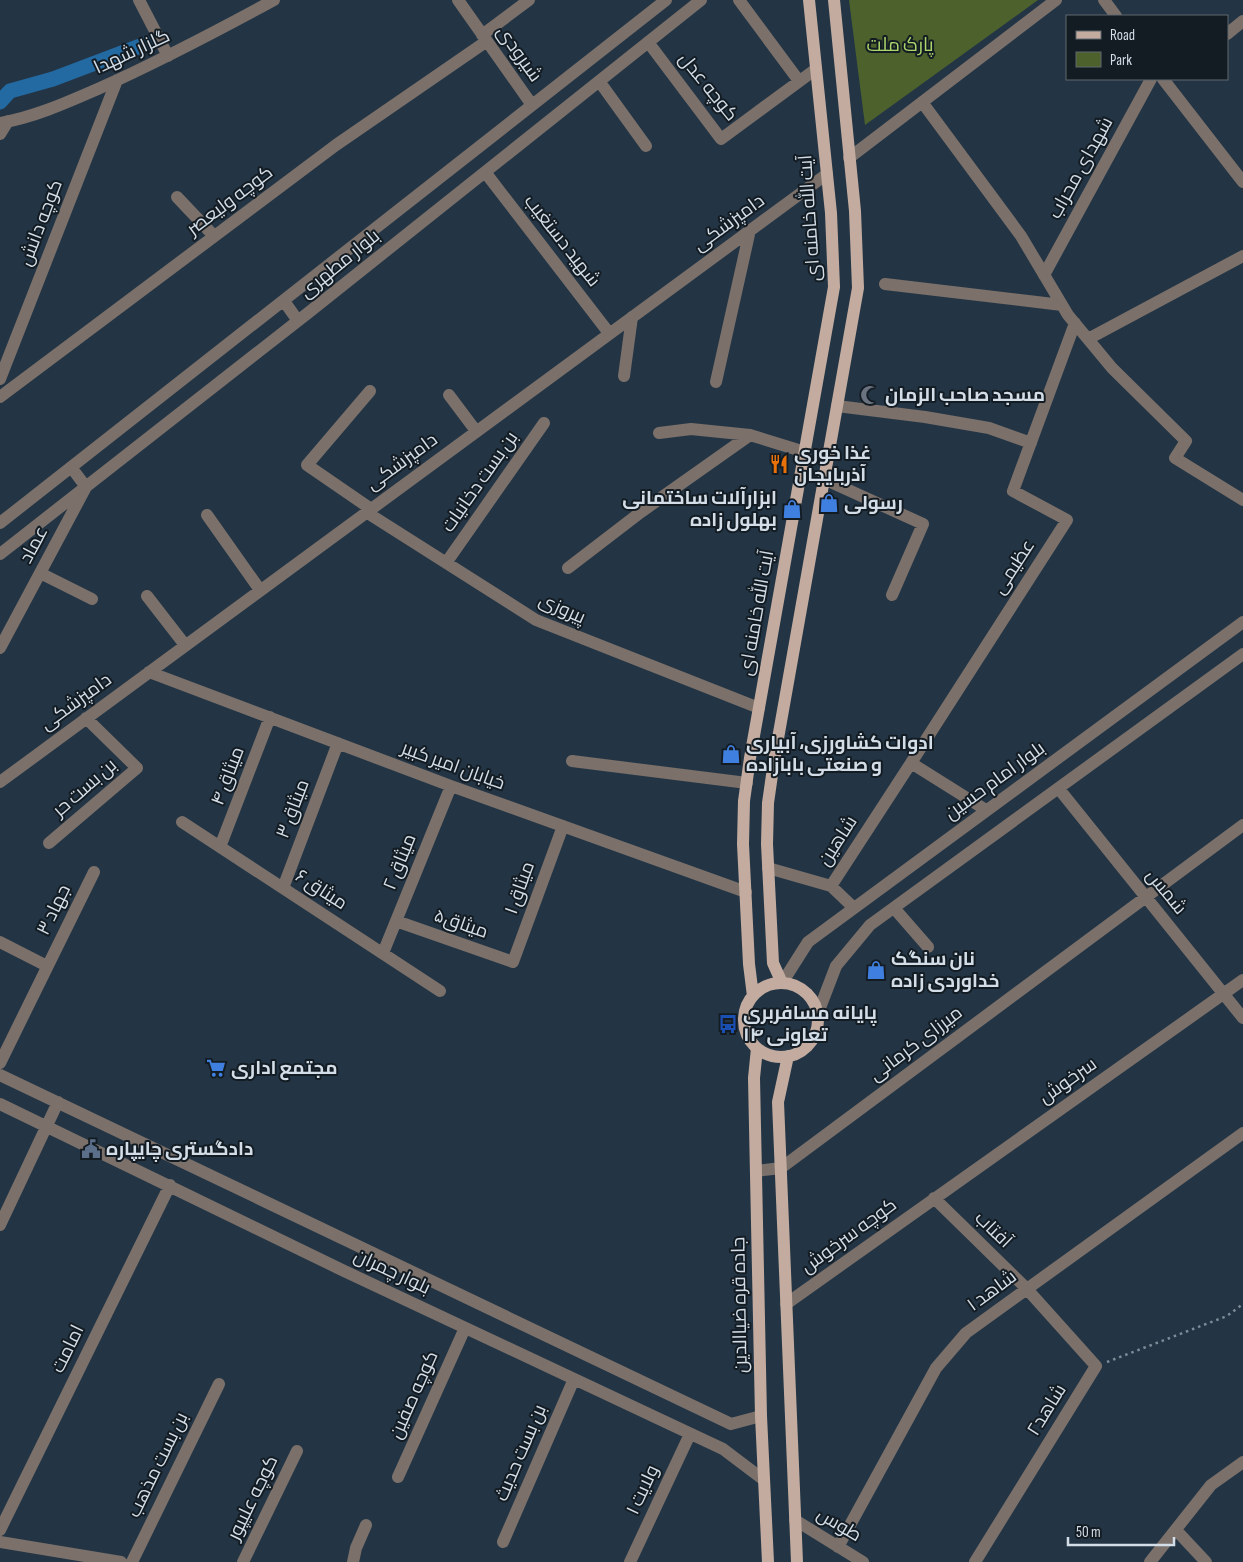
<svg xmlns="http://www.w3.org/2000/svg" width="1243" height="1562" viewBox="0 0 1243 1562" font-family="'Sofia Sans Condensed',Cairo,sans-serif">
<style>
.park{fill:#4d612d}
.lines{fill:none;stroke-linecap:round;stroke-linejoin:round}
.canal{stroke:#236aa3;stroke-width:15}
.path{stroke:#7e8c99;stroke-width:2.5;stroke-dasharray:2.5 4;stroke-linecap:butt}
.minor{stroke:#7b706a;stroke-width:12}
.major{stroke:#c3ac9f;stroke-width:12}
.labels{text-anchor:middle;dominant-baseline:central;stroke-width:4;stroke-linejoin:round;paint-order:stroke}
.park-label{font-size:19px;fill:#acd66b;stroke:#141c23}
.street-label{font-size:19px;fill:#d2dde7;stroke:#141c23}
.poi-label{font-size:19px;font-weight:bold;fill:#d2dde7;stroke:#141c23;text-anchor:start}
</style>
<rect width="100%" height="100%" fill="#233545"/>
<path class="park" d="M849,0H1038L865,125Z"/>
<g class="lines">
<path class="canal" d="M0,102L10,91L53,79L148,43"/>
<path class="path" d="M1107,1362L1227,1316L1243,1304"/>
<path class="minor" d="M139,0L168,56
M458,0L532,105
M739,0L799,81
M1104,0L1116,16
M1227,34L1243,21
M482,35L529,0
M648,42L721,139L816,69
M1163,79L1243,182
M599,81L646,146
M922,102L1021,236L1068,315L1112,368L1186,441L1175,458L1243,500
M0,123C35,117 68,102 100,88C160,61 217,31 274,0
M0,134L8,121
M849,158L1056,0
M485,172L609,333
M177,197L214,236
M1044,275L1151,79
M885,284L1062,305
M284,301L298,321
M1088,339L1243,256
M624,376L632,317
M0,379L117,80
M716,382L750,230
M370,391L307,465L371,509
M449,395L476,431
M0,397L336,145L487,41
M837,406L925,417L989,428L1031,443
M659,433L691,429L750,435L805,452
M824,479L923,524L892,595
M366,512L536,620L759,708
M207,515L260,590
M0,523L666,0
M0,554L308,313L701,0
M446,563L544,423
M568,568L641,512L750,435
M40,573L92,599
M147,596L185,645
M0,648L86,487L71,467
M149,672L451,786L746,892
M572,761L747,783
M0,782L827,174
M1059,789L1243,1018
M986,810L911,763L1067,520L1013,491L1075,323
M182,822L440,991
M49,843L137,768L86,718
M220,847L270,717
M768,868L831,886L911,763
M831,886L854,908
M283,888L338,743
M894,908L928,947
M396,921L513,962L563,826
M0,942L47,966
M383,953L451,786
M782,983L808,942L1243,622
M818,1013L836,966L870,925L1243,654
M0,1063L94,872
M0,1075L731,1424L761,1416
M0,1104L340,1269L723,1449L764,1480
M756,1171L781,1168L1243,825
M934,1198L1026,1288L1096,1366L975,1562
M0,1225L58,1102
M786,1304L1243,980
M398,1477L465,1328
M795,1520L863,1562
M0,1530L170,1185
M1176,1530L1206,1562
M0,1542L121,1562
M503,1542L574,1379
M838,1547L936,1368L966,1333L1243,1133
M132,1562L219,1384
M243,1562L297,1451
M353,1562L356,1548L366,1525
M630,1562L690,1434
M1150,1562L1211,1485L1243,1462"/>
<path class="major" d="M782,983L773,963L767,844L768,803L774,761L858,288L855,211L834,0
M744 1020a37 37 0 1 1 74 0a37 37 0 1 1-74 0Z
M753,996L749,964L743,844L744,801L750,758L834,287L831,213L809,0
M757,1048L754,1078L761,1416L768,1562
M788,1056L778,1102L797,1562"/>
</g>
<defs>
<g id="mosque-bare" transform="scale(1.5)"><path d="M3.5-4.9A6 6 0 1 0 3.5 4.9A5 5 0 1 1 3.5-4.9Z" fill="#6b7280" stroke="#141c23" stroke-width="2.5" paint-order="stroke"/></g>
<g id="restaurant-bare" transform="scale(1.5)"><path d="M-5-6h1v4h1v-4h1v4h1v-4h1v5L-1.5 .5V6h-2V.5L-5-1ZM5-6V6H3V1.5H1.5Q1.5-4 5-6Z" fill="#e8710a" stroke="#141c23" stroke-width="2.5" paint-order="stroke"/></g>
<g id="shop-bare" transform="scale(1.5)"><path d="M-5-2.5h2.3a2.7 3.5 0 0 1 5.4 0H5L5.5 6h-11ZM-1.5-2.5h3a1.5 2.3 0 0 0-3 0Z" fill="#3f7fe0" stroke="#141c23" stroke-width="2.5" paint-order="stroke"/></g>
<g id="bus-bare" transform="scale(1.5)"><path d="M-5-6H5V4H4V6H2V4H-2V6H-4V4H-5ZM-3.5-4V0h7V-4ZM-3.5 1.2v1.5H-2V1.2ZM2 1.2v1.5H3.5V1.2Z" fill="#1a4fb4" stroke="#141c23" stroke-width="2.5" paint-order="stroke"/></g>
<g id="supermarket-bare" transform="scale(1.5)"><path d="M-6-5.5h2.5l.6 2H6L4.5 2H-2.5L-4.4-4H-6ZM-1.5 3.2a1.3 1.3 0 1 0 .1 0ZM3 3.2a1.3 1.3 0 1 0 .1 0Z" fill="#3f7fe0" stroke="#141c23" stroke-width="2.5" paint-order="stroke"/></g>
<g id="civic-bare" transform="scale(1.5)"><path d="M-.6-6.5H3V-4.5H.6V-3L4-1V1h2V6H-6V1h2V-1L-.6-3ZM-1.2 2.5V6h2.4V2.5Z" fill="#5c6f8a" stroke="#141c23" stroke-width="2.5" paint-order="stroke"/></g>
</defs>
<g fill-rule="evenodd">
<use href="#mosque-bare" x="870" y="395"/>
<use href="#restaurant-bare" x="779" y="464"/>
<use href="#shop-bare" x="829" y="503"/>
<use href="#shop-bare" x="792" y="509"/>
<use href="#shop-bare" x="731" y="754"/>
<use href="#shop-bare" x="876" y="970"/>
<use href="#bus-bare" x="728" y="1024"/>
<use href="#supermarket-bare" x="216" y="1068"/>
<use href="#civic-bare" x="91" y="1149"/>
</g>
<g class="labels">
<g class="park-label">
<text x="900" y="45">پارک ملت</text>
</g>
<g class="street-label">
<text transform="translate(132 52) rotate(-25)">گلزار شهدا</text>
<text transform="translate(519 54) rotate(55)">شیرودی</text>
<text transform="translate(708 87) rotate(51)">کوچه عدل</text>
<text transform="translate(1081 168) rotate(-61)">شهدای محراب</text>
<text transform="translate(230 201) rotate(-37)">کوچه ولیعصر</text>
<text transform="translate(810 218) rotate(-94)">آیت الله خامنه ای</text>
<text transform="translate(41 223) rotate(-69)">کوچه دانش</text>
<text transform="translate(729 223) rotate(-36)">دامپزشکی</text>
<text transform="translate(562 241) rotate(52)">شهید دستغیب</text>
<text transform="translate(340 264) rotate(-39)">بلوار مطهری</text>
<text transform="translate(402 462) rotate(-36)">دامپزشکی</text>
<text transform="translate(480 482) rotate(-55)">بن بست دخانیات</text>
<text transform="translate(34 545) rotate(-62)">عماد</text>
<text transform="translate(1014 567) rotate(-57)">عظیمی</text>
<text transform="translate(562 609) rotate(24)">پیروزی</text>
<text transform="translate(757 613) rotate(-80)">آیت الله خامنه ای</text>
<text transform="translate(76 702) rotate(-36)">دامپزشکی</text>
<text transform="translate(453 766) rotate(20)">خیابان امیر کبیر</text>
<text transform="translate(228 776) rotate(-69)">میثاق ۴</text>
<text transform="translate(995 781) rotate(-36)">بلوار امام حسین</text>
<text transform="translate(85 788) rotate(-41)">بن بست حر</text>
<text transform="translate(293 809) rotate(-69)">میثاق ۳</text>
<text transform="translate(838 841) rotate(-57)">شاهین</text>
<text transform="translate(400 862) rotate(-68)">میثاق ۲</text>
<text transform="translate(520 888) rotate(-70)">میثاق ۱</text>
<text transform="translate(321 890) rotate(33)">میثاق ۶</text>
<text transform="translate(1166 892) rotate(51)">شمس</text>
<text transform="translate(54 910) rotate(-64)">جهاد ۳</text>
<text transform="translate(461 924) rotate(19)">میثاق۵</text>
<text transform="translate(916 1044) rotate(-37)">میرزای کرمانی</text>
<text transform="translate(1068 1081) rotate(-35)">سرخوش</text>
<text transform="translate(993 1230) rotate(44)">آفتاب</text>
<text transform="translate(849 1236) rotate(-36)">کوچه سرخوش</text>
<text transform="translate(392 1272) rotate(25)">بلوار چمران</text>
<text transform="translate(992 1291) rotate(-36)">شاهد ۱</text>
<text transform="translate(740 1305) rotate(-91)">جاده قره ضیاالدین</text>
<text transform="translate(68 1349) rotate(-64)">امامت</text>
<text transform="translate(414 1395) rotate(-66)">کوچه صفین</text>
<text transform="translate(1047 1410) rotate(-58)">شاهد۲</text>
<text transform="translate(521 1453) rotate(-67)">بن بست حدیث</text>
<text transform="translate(158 1465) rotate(-64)">بن بست مذهب</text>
<text transform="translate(643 1490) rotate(-65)">ولایت ۱</text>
<text transform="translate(253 1498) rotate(-64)">کوچه علیپور</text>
<text transform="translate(839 1525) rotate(31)">طوس</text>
</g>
<g class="poi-label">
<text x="885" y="395">مسجد صاحب الزمان</text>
<text x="794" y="453">غذا خوری<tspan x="794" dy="22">آذربایجان</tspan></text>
<text x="777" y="498" text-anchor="end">ابزارآلات ساختمانی<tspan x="777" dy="22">بهلول زاده</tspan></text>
<text x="844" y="503">رسولی</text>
<text x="746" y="743">ادوات کشاورزی، آبیاری<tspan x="746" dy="22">و صنعتی بابازاده</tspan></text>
<text x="891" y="959">نان سنگک<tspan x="891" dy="22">خداوردی زاده</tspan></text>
<text x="743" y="1013">پایانه مسافربری<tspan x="743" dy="22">تعاونی ۱۴</tspan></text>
<text x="231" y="1068">مجتمع اداری</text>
<text x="106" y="1149">دادگستری چایپاره</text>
</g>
</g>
<rect x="1066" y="15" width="162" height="65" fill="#141c23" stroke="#606971"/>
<rect x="1076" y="31" width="25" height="8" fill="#c3ac9f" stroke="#606971"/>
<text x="1110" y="40" font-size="15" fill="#d2dde7">Road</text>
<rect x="1076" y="52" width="25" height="15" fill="#4d612d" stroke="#606971"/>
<text x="1110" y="65" font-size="15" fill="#d2dde7">Park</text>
<path d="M1068 1537v8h106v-8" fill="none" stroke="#d2dde7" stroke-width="2.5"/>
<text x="1076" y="1537" font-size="15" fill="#d2dde7" stroke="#141c23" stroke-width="4" paint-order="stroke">50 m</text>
</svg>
